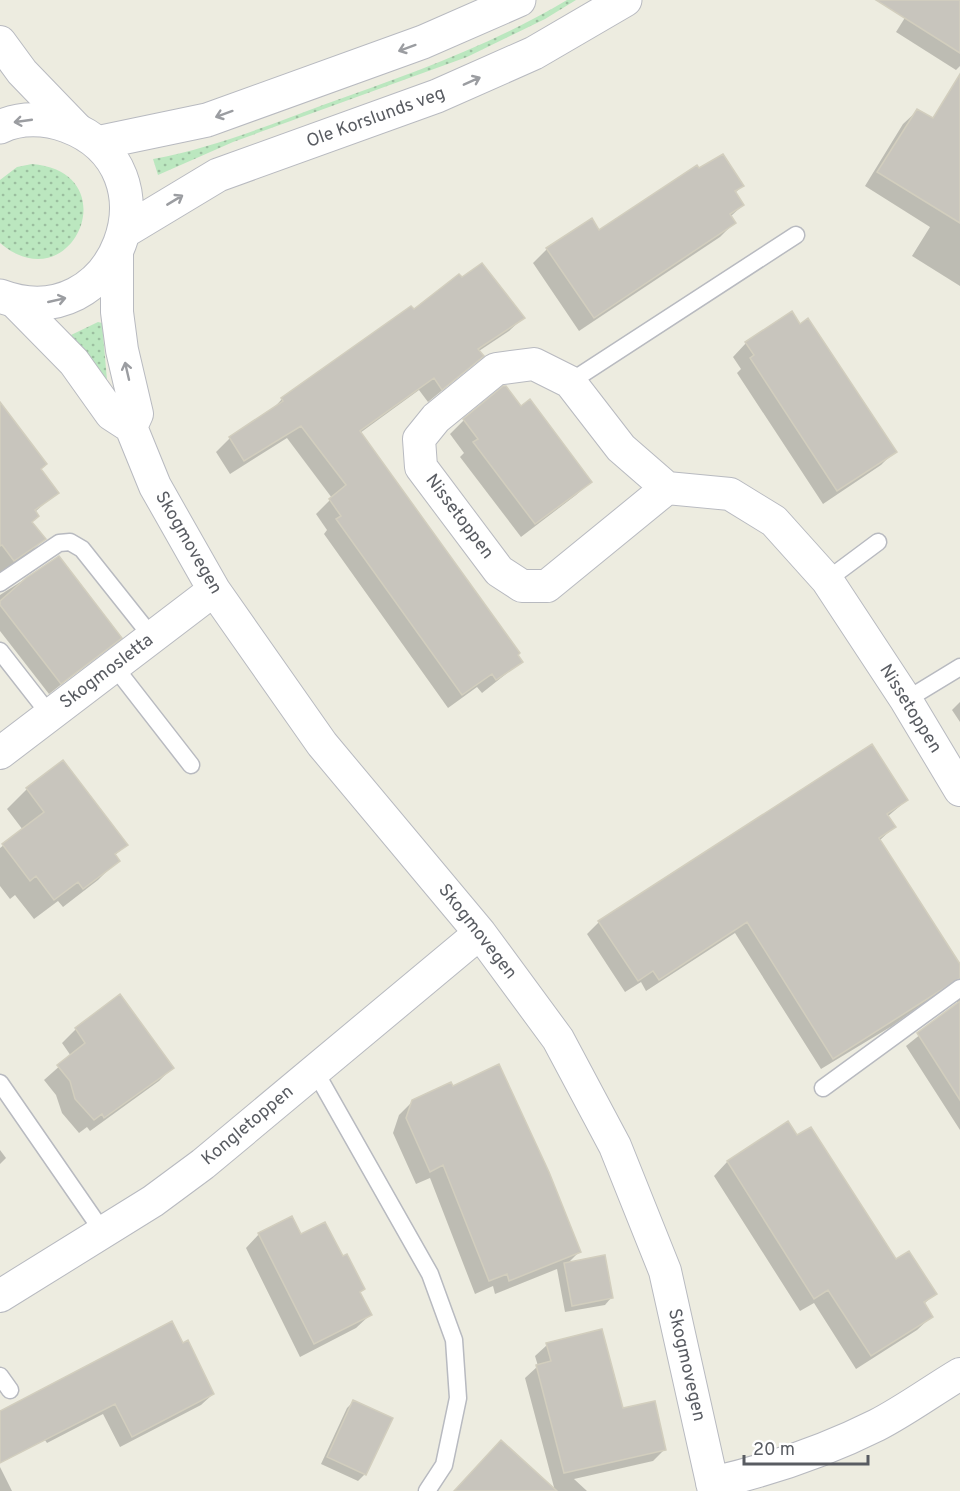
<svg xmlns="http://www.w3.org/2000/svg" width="960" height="1491" viewBox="0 0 960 1491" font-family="Overpass,sans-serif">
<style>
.grass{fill:url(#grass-dots)}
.shadow{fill:#0003}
.building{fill:#c8c5bd;stroke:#d2cebe;stroke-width:1.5}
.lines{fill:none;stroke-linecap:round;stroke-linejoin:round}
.service-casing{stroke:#b8bac0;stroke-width:19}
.minor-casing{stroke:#b8bac0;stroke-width:34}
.tertiary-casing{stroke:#b8bac0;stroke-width:35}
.service{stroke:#fff;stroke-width:16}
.minor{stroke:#fff;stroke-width:32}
.tertiary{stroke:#fff;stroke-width:33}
.oneway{stroke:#9b9da1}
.labels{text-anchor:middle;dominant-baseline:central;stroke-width:6;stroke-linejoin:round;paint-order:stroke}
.street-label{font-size:18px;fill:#595c62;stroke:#fff}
</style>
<defs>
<pattern id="grass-dots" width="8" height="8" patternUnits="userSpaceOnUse" patternTransform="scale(1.5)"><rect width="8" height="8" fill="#bbe7bf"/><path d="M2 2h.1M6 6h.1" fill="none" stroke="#9bbe9f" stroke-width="1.8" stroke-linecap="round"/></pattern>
</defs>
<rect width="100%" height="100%" fill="#edece0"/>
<path class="grass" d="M567,0H576L545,19L467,57L233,142L158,175L153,159C212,148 267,126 323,105C407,75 490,46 567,0Z
M32,164C129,172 72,304 0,243V180L17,167Z
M98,322L102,323L107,380L71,335Z"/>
<path class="shadow" d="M916,0H960V66L956,70L896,32Z
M917,111L931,119L937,113L960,128V286L912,256L930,227L865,186L903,124Z
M699,170L742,186L735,193L743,205L730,217L734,223L720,237L579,331L533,263L547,249L598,232Z
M413,311L523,318L509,331L479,351L482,356L468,369L428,402L419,390L360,433L521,662L482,693L477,687L448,708L324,534L327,530L316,514L332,498L287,438L230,474L216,452L230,438L270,412L282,399Z
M746,343L895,451L881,465L823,504L737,373L741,369L733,357Z
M521,408L590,482L576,495L521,537L460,457L464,453L450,434L464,420Z
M0,442L40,470L57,492L35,512L31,522L44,539L33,550L0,573Z
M58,558L120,638L49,694L0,631V595Z
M960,702V722L952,710Z
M27,789L126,845L114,856L118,860L98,880L63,907L58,901L34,919L15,895L10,899L0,886V848L23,830L7,809Z
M907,800L887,817L894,827L879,841L960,968V1130L906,1046L957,1005V994L951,990L941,991L892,1026L821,1069L735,933L646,991L641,982L625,992L587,934L599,922Z
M120,997L172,1068L159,1081L90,1131L87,1127L79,1133L62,1113L56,1095L44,1080L71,1056L62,1043L76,1029Z
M413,1101L579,1252L568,1263L611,1298L605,1305L565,1312L557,1269L495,1294L493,1286L475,1294L430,1178L416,1184L393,1133L399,1115Z
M788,1124L895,1261L935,1293L923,1305L931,1317L917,1330L856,1369L814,1303L800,1311L714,1176L727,1162Z
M0,1150L6,1158L0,1164Z
M259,1234L300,1236L359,1293L370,1315L356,1328L300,1357L246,1248Z
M547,1345L665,1449L653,1461L574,1479L587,1491H455H555L525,1378L538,1366L535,1356Z
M213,1394L201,1405L120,1447L103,1414L47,1443L22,1407Z
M354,1401L365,1474L358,1481L321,1464L347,1408Z
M0,1467L12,1491H0Z"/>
<path class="building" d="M876,0H960V53Z
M960,74V223L877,172L917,109L933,118Z
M723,154L744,186L735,191L744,205L730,214L736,223L594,318L546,248L592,218L599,230L697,165L699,168Z
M482,263L525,318L478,349L484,356L442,390L434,378L360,431L520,653L518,655L523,662L496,680L492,674L462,695L336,519L341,516L329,499L346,485L301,426L244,461L229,437L283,401L281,398L411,306L414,309L459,274L462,277Z
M792,311L800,324L808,318L897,452L837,491L750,358L754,355L745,342Z
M503,386H506L521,406L530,399L592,482L535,524L473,442L478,439L463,419Z
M0,402L47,464L41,469L59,493L35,510L39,516L32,522L46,539L14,561L2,545L0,546Z
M59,556L122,638L61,684L0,605V601L26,578Z
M872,744L908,800L887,814L896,827L879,838L960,964V978L833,1059L747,922L659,980L653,971L638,981L598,921Z
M63,760L128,845L115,854L120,861L83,889L78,882L54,900L36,876L30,881L2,844L44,812L26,788Z
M120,994L174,1068L104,1118L102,1114L94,1120L75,1099L70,1081L57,1065L85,1043L75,1028Z
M960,1001V1100L917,1033Z
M499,1064L549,1172L581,1252L509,1281L507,1274L489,1281L443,1165L430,1172L406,1118L412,1100L451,1082L453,1086Z
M788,1121L797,1135L811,1127L896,1259L909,1251L937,1294L924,1302L933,1317L871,1356L828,1290L814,1299L727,1161Z
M292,1216L301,1234L325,1222L343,1256L347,1254L365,1289L360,1292L372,1315L314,1344L258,1233Z
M605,1255L613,1298L572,1306L564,1263Z
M172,1321L183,1343L188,1340L214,1394L132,1437L115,1404L0,1463V1411Z
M602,1329L623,1408L655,1401L666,1450L564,1473L536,1365L551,1361L546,1343Z
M353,1400L393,1418L366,1475L327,1457Z
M501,1440L557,1491H454Z"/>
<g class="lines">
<g class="service-casing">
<path id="service" d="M570,382L796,235
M827,580L878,542
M0,583L59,543L70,542L82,549L152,637
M0,651L50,715
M114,666L191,765
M906,700L960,667
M315,1071L430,1274L454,1340L458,1398L444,1465L427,1491
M0,1083L103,1232
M823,1088L960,988
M0,1376L10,1390"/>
</g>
<g class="minor-casing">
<path id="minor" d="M0,42L22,72L77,129
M117,254V312L122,350L137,414L131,427
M15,302L74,362L111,414L131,427L155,486L214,590L322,744L480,933L558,1039L615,1146L665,1271L714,1491
M667,488L547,586H522L499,571L421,467L419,439L436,418L496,369L534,364L570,382L621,448L667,488L730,494L774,521L827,580L906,700L960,790
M0,753L214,590
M0,1296L153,1201L203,1164L480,933
M712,1483C769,1470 825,1451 877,1425C906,1410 933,1390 960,1374"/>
</g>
<g class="tertiary-casing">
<path id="tertiary" d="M0,127C20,117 46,118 67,126C180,168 117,340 0,296
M97,143L207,120L423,42L519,0
M125,231L218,175L437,96L534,53L625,0"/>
</g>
<use href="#service" class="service"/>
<use href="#minor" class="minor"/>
<use href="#tertiary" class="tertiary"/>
</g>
<defs><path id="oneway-shaft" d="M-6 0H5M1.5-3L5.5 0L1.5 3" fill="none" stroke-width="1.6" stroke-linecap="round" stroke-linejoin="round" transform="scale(1.5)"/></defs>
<g class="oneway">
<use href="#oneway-shaft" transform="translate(407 48) rotate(160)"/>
<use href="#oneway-shaft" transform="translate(472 81) rotate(-24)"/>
<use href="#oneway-shaft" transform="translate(224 114) rotate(160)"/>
<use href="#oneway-shaft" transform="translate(23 121) rotate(172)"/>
<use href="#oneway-shaft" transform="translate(175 200) rotate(-31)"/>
<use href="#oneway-shaft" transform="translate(57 300) rotate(-13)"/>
<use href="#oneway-shaft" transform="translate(127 371) rotate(-103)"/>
</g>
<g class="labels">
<g class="street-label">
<text transform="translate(376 118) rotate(-20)">Ole Korslunds veg</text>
<text transform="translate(459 517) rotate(53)">Nissetoppen</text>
<text transform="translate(188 543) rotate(60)">Skogmovegen</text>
<text transform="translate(107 672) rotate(-37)">Skogmosletta</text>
<text transform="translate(910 709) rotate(58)">Nissetoppen</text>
<text transform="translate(477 932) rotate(52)">Skogmovegen</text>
<text transform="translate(248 1126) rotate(-40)">Kongletoppen</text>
<text transform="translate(686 1365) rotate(77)">Skogmovegen</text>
</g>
</g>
<path d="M744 1455v9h124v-9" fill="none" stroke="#595c62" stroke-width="3"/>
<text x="753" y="1455" font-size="18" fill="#595c62" stroke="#ffffff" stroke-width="4.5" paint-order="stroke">20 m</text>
</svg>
